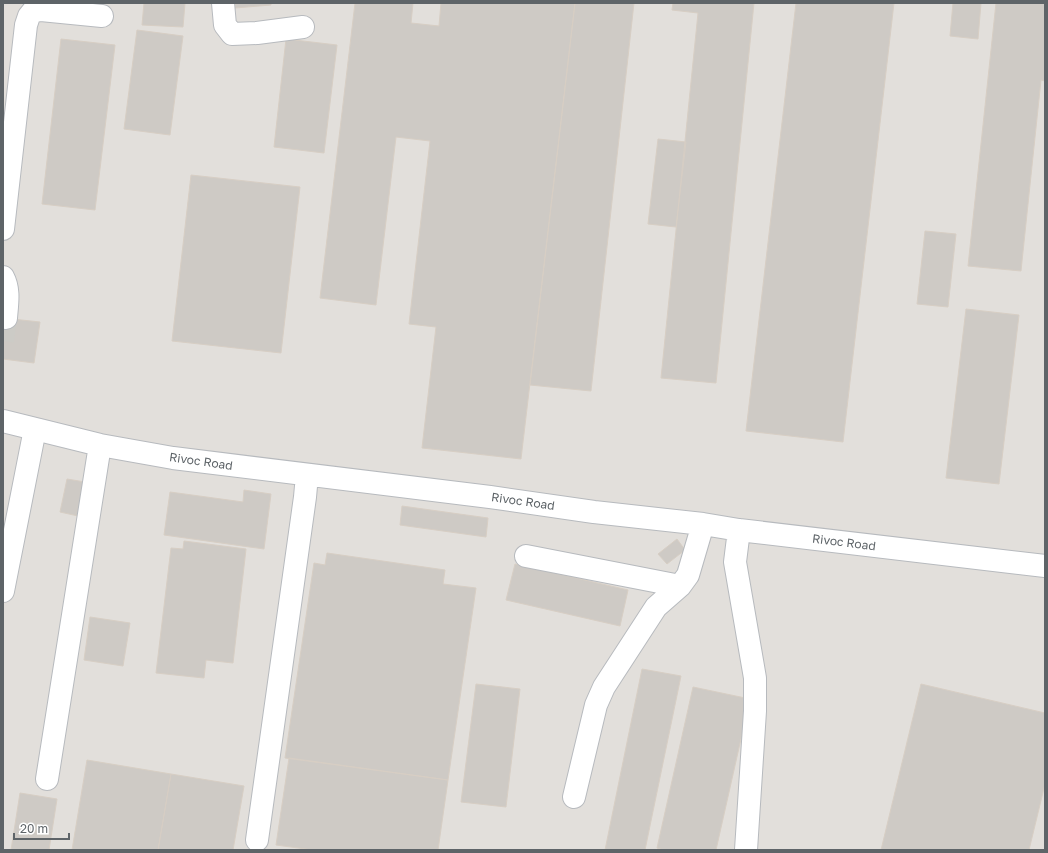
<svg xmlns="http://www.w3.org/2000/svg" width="1048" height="853" viewBox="0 0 1048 853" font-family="'Golos Text',sans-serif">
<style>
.industrial{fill:#e2dfdb}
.building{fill:#cecac5;stroke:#d7cec4}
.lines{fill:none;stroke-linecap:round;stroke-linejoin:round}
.minor-tunnel{stroke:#cccbc6;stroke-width:22;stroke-dasharray:22 11;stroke-linecap:butt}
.minor-casing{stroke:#b7babe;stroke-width:24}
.minor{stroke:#fff;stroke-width:22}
.labels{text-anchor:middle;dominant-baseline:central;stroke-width:3;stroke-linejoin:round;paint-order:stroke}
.street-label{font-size:12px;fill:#5e6468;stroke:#fff}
</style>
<rect width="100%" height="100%" fill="#f1ede6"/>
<path class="industrial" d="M3,3H1045V850H3Z"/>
<path class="building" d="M144,3H185L183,27L142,25Z
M235,3H271V5L235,8Z
M355,3H413L411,23L439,26L441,3H575L521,459L422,448L436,327L409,324L430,141L396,137L376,305L320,298Z
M575,3H634L591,391L530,385Z
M673,3H754L716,383L661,378L698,13L672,10Z
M796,3H894L843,442L746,431Z
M953,3H981L978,39L950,36Z
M996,3H1045V81L1041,80L1021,271L968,266Z
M137,30L183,36L170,135L124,129Z
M61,39L115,45L95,210L42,204Z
M286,39L337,45L324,153L274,147Z
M658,139L686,142L676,227L648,224Z
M191,175L300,187L281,353L172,341Z
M925,231L956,234L948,307L917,304Z
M966,309L1019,315L999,484L946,478Z
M3,318L40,322L34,363L3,359Z
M67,479L85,482L78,516L60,512Z
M244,490L271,494L264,549L164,535L170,492L243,502Z
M402,506L488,518L486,537L400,525Z
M677,539L685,550L667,564L658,554Z
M184,541L246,549L233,663L206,660L204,678L156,673L171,548L183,549Z
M327,553L445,570L443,584L476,588L448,780L285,758L314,563L325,565Z
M515,564L628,590L620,626L506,600Z
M90,617L130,623L123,666L84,660Z
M642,669L681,676L645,850H605Z
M476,684L520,689L506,807L461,802Z
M921,684L1045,713V784L1029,850H881Z
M693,687L750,699L716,850H664L657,848Z
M289,758L448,780L438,850H313L276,845Z
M87,760L171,774L158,850H72Z
M171,774L244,786L233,850H158Z
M20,793L57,799L49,850H11Z"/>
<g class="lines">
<path class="minor-tunnel" d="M3,341L6,318"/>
<g class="minor-casing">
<path id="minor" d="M223,3L225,25L232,34L257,33L303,27
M3,229L26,25L29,16L33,11L41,10L102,16
M3,277C10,290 7,304 6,318
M3,421L100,445L173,458L490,497L594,512L703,524L739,530L1045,566
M739,530L735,562L755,678V711L746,850
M526,556L680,586
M3,591L35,429
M47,779L100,445
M574,797L596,705L604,687L656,607L680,586L688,575L703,524
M257,840L305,497L307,475"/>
</g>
<use href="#minor" class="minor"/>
</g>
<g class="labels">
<g class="street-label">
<text transform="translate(201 461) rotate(8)">Rivoc Road</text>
<text transform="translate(523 501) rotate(8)">Rivoc Road</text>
<text transform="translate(844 542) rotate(7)">Rivoc Road</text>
</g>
</g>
<rect width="1048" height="853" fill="none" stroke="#5e6468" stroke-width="8"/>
<path d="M14 833v6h55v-6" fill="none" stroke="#5e6468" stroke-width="2"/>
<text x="20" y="833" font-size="12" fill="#5e6468" stroke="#ffffff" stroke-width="3" paint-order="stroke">20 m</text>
</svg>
